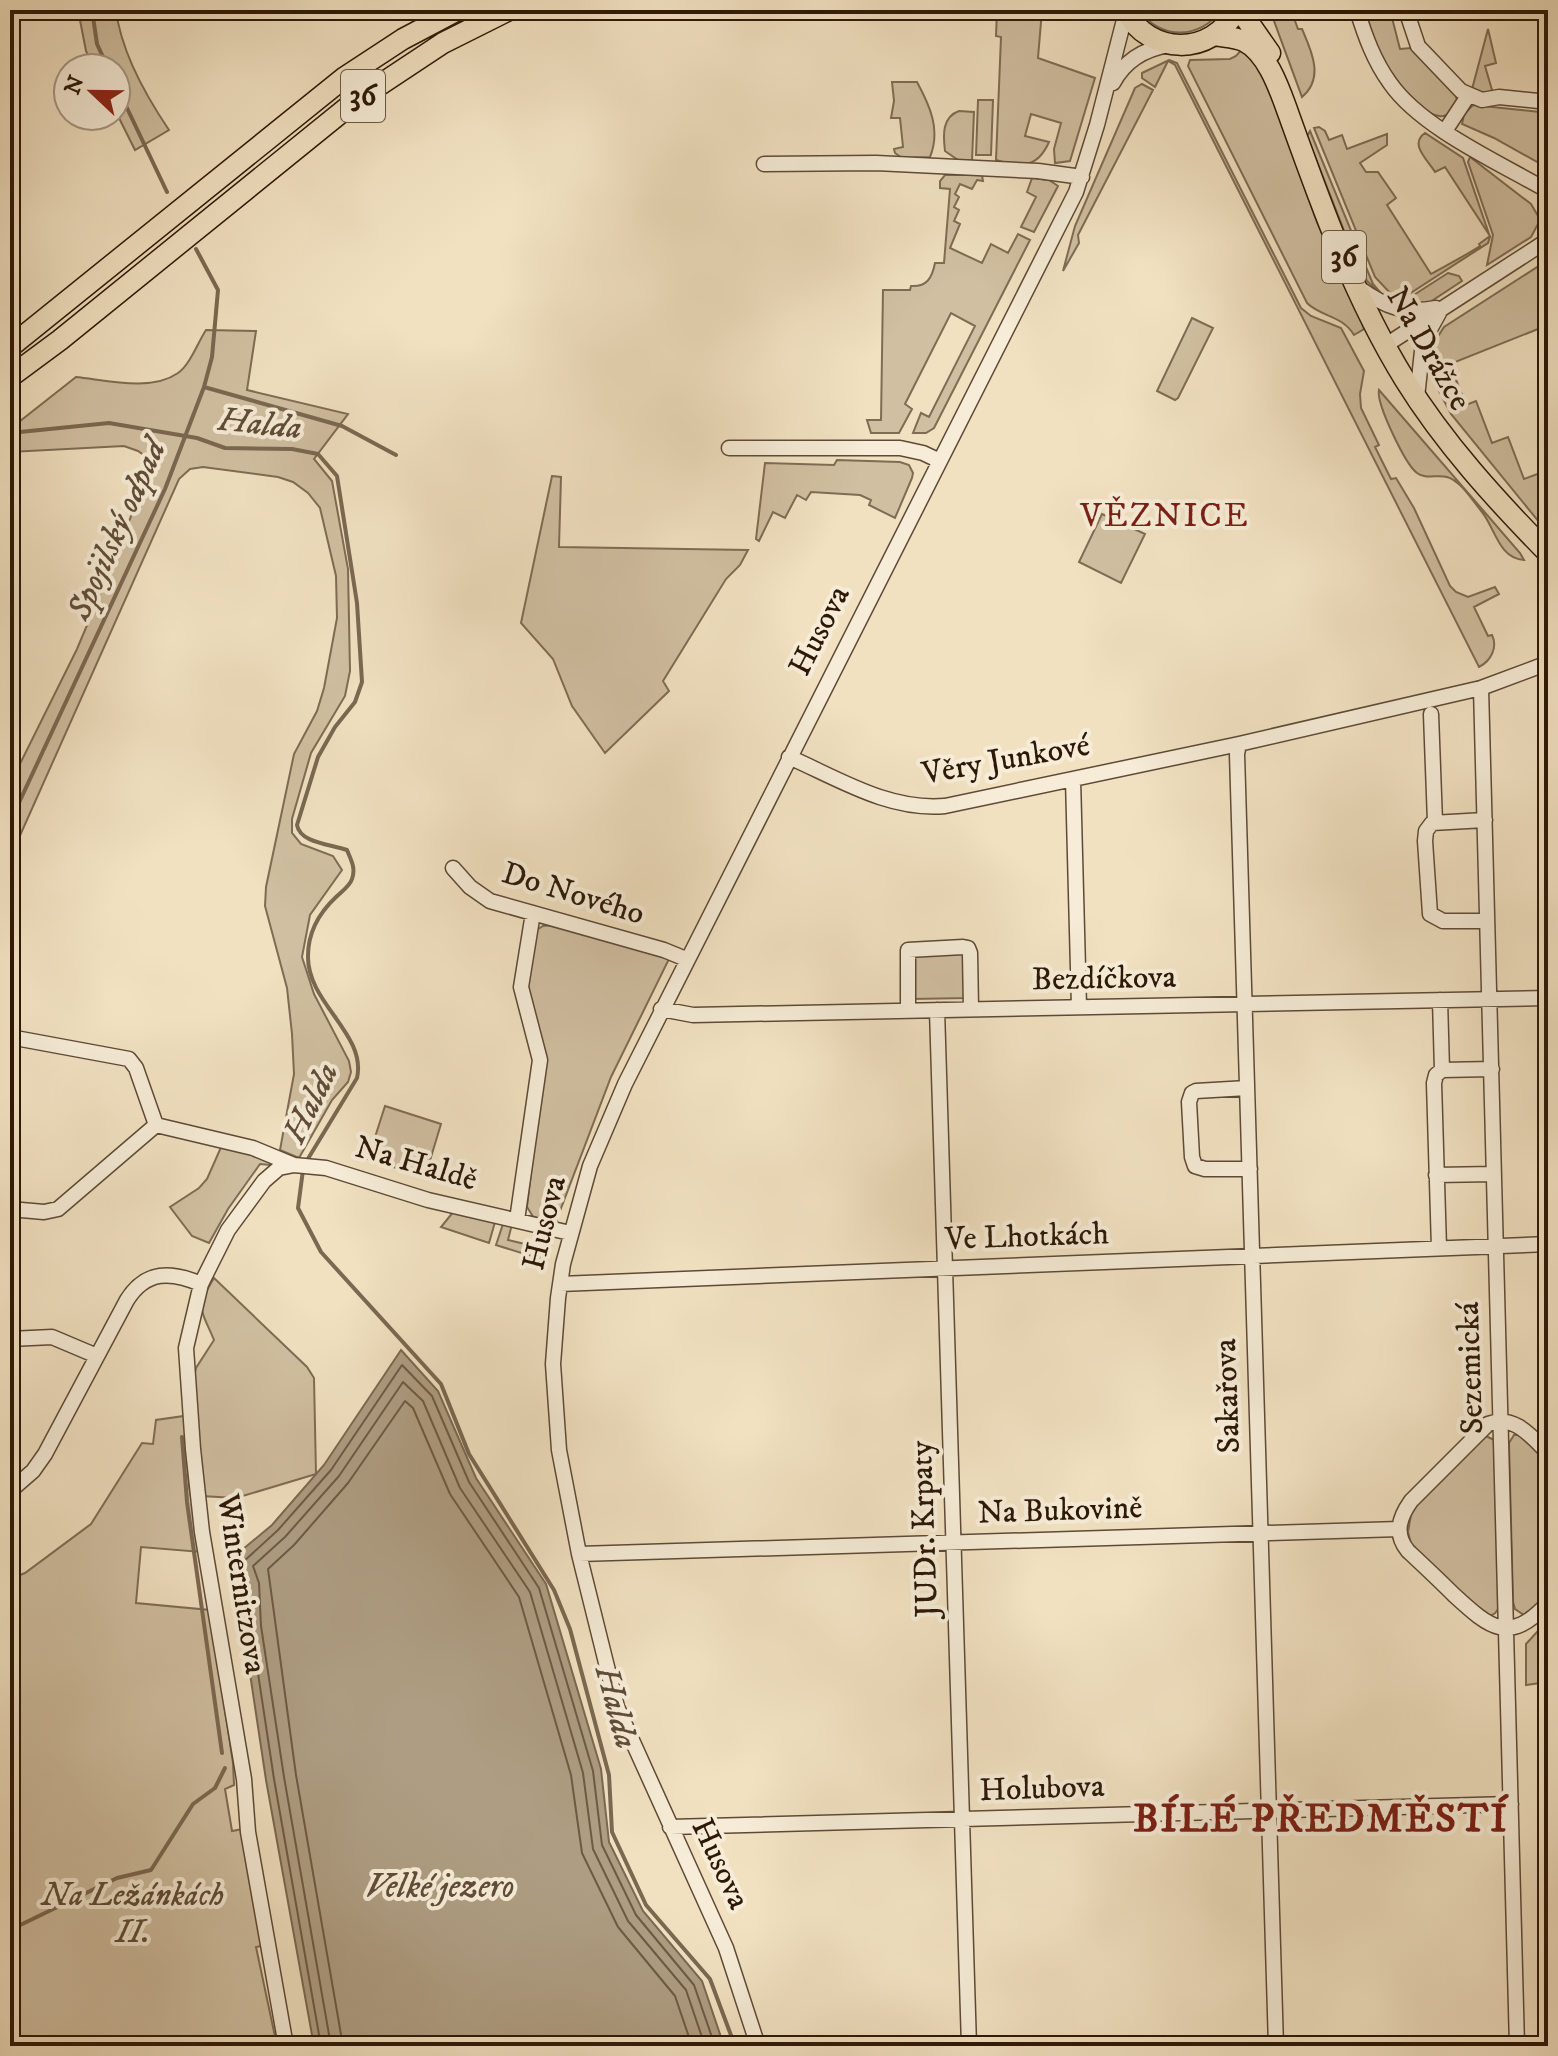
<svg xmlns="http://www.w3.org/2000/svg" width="1558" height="2056" viewBox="0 0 1558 2056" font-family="'IM FELL DW Pica',serif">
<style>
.green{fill:#d0bfa1;stroke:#7e6c54;stroke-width:2}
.water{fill:#ae9d82;stroke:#7a6851;stroke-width:2}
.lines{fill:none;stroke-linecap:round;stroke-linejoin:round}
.shore{stroke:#6d5a44;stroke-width:2}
.stream{stroke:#7a6851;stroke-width:4}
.street-casing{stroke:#5d4a36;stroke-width:17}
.primary-casing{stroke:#2c1807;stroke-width:23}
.street{stroke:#f6ecd7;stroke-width:14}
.primary{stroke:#f1e1c1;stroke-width:20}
.labels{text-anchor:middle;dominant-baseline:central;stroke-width:8;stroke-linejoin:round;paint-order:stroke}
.shield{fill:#f6ecd7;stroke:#695845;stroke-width:2}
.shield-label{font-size:30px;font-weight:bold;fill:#2c1807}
.street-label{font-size:32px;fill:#2c1807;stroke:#f6ecd7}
.park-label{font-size:32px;font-style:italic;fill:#5d4a35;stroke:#f6ecd7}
.water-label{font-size:34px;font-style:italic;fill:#604d38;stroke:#f6ecd7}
.neighbourhood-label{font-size:34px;letter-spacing:2px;fill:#7a1f14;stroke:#f6ecd7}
.district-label{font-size:40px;font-weight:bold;letter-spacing:2px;fill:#7a1f14;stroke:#f6ecd7}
</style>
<rect width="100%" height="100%" fill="#f1e1c1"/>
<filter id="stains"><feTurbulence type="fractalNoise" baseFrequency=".0025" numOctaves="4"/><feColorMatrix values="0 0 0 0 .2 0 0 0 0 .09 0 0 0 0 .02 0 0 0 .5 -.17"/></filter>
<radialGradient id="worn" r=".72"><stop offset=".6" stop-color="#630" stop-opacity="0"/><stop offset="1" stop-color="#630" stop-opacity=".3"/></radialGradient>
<path class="green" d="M78,10H116C121,51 146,96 169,130L135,150L116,112V68H94L86,51Z
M997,10H1042L1038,58L1095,78L1070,161L1055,163L1054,149L1061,123L1031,114L1025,136L1049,142C1037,169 1021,167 996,160L1001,37L996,36Z
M1139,10H1221C1200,40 1160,40 1139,10Z
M1270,10H1291L1298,29H1302C1311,50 1325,78 1302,97Z
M1364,10H1390L1400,49L1411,48L1454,90L1457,100C1442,148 1392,76 1382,58C1374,43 1369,26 1364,10Z
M1488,29L1496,63L1485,66L1492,90L1490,94L1471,93Z
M1244,47L1259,62L1317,222L1361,320L1364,329L1354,335C1342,315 1321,317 1307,303L1188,66L1190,60L1230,59L1236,56Z
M1169,60L1177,63L1301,308L1311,316L1341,328L1364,371L1360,394L1361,408L1379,445L1375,447L1391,479L1396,478L1414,508L1450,586L1456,592L1468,597L1495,587L1499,594L1474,607L1488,636L1492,635C1498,647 1491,661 1479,667L1175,65L1168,61L1155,87L1142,78V73Z
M892,82H917C930,106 941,130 930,157L902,158L895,153L894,149L903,147L900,118H891L894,101Z
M1142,84L1153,90L1078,235L1079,243L1063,271L1075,226L1135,88Z
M978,100H993L991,155H976Z
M1473,105L1540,112L1548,117V168L1494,138L1462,124L1464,114Z
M959,111L974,112L972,161L958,160L945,151C943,135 942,117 959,111Z
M1319,127L1325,131L1329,140L1342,135L1347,149L1387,134V145L1360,163L1366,172H1378L1396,198L1387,205L1431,274C1447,265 1463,257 1480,246L1479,244L1490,236L1445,167L1435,172C1427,159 1409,144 1425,133L1463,158L1490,237L1488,243L1406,296L1392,295L1375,277L1314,128Z
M1310,131L1373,284L1385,298L1367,281L1354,256L1307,136Z
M1470,157L1531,204L1538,216V224L1531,237L1487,265L1493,235L1468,162Z
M945,175H982L983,181L977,180L972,189L960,184L955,194L959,197L954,207L959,210L954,221L960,224L950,248L982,263L991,244L1008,253L1018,234L1030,240L934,428L926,433H913L921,413L929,417L975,326L951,313L905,404L912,409L899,433H871L867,420H881L883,290H910L911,286C927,287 932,278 935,263H944L950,189L940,188V181Z
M1032,178L1049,180L1058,186L1034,232L1021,227L1036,197L1027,192Z
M1548,260V325L1450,364L1466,405L1476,401L1492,443L1508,437L1524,479L1540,473L1548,494V533L1451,414L1432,378L1430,365L1432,346L1444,327Z
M1448,273L1459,276L1462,281L1427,304L1405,308L1406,300Z
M1192,318L1213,328L1178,398L1175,400L1157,391Z
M206,330L256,331L247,390L348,414L314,459L332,481L348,569L350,671L345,696L311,753L292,819V833L301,844L333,856L342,870L310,915L302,957L314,994L349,1061L351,1072L348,1082L332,1100L299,1158L280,1150L294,1074L292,1034L287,988L265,906L266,887L294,754L317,711L324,688L337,618L336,576L320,508L308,493L293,482L278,477L203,467L190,469L179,479L10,858V784L77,649L112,566L152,461L138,451L124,446L10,452V429L76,377C106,380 151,392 178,373C190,365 198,342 206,330Z
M1379,390L1520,553L1524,560C1499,559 1495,528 1482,512C1472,500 1461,481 1447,477C1436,474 1426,480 1417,473C1405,464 1376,403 1379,390Z
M837,460L900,462L909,465L913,473L912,478L895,518L869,505L871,500L860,495L811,492L806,500L797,495L785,518L773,512L759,541L756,539L765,463L834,465Z
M552,476L561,477L559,547L748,550L740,565L726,579L663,681L669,691L605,753L572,706L553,659L521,623Z
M1102,514L1145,534L1121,583L1079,562Z
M553,925L669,959L611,1077L555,1224L534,1218L527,1207L545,1051L527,991L535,931L543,926Z
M963,952L968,998L911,999L914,953Z
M385,1106L441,1124L425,1177L368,1159Z
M222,1145L272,1161L270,1165L260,1164L228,1209L209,1243L192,1236L170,1207L199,1188L207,1179Z
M454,1211L495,1222L489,1243L441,1227Z
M503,1224H512L508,1240L525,1244L527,1240L551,1246L547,1261L496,1245Z
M214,1278L307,1367L314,1378L316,1474L236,1498L201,1496L193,1382L196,1368L214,1340C201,1309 195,1309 214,1278Z
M184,1416L189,1486L201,1552L141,1547L136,1603L210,1610L233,1763L234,1785L225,1789L232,1831L243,1829L262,1946L256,1947L277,2046H10V1579L25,1573L91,1524L142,1443L153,1444L156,1420Z
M1484,1435L1494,1440L1500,1604C1497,1613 1493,1617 1484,1616L1425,1562L1411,1544L1408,1532L1412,1509Z
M1514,1435H1523L1548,1459V1598L1524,1615L1515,1609L1513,1602L1509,1443Z
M1548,1620V1682L1526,1685V1644Z
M1548,1735L1545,1755L1548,1882L1543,1865L1540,1756L1541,1745Z"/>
<path class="water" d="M401,1350L438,1391L476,1478L546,1584L601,1769L609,1842L643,1911L702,1981L724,2046H314L266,1780L243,1627L241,1584L231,1559L272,1525L324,1465Z"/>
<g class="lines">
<path class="shore" d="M321,2046L274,1779L251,1627L249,1583L242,1563L278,1530L331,1470L402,1365L432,1396L469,1482L539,1588L593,1771L602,1845L636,1915L694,1985L715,2046
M331,2046L284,1777L261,1626L259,1583L253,1566L285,1537L339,1476L403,1382L423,1401L460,1488L530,1592L583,1773L593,1849L628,1921L686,1990L705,2046
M343,2046L296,1775L268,1569L294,1545L348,1483L405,1401L413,1408L450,1494L519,1597L571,1775L582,1853L618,1927L675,1996L692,2046"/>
<path class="stream" d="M92,10L97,44L108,68
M116,85L167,192
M204,387L342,426L396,455
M10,433L109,423L197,438L225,448L292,449L318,454L337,476L357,603L362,682L355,702L335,727L318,757L297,825C300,843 330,844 347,850C351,860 356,868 352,879C350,886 341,892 336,897C319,913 308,932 308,956C307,1003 367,1034 357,1078L306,1162
M10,822L165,489L204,387L212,357L218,290L196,249
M303,1170L298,1208L321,1252L441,1384L469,1454L554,1590L570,1629L609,1775L612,1832L646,1905L710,1979L735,2046
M182,1437L187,1502L222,1753
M10,1930L117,1878L151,1870L193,1804L215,1788L225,1768"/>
<g class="street-casing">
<path id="street" d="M1357,10C1365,36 1374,61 1390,83C1421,128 1500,163 1548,191
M1406,10L1418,46L1461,91L1482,100L1499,97L1548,102
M1113,83C1125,60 1144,49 1169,45
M1445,131L1468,96
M764,164L876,163L1038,171L1082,177
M1359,288C1386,307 1402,314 1436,308
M1386,345L1548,240
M1417,397L1423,342L1439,313
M729,448H900L923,453L940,461
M1481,688L1517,2046
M1431,714L1435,822
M1239,744L1237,754L1276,2046
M789,757C839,779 889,811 945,806L1239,744L1481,688L1548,663
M1073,779L1079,1007
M1485,820L1432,823L1426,831L1425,841L1430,914L1443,921H1487
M453,868L470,887L490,901L664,950L686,959
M661,1009L693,1015L1548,998
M937,1010L969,2046
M908,1011V950L963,947L968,948L970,953L971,1009
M10,1037L129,1059L136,1068L156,1125
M1442,1070L1492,1069
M1247,1088L1196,1091L1192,1093L1189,1102L1192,1157L1195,1166L1205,1169H1250
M156,1125L253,1148L294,1165L326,1168L428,1200L570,1233
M1436,1175L1494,1174
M10,1209L44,1212L58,1209L156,1125
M517,1220L540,1060L521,987L533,913
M1439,1248L1434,1083L1436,1075L1442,1070L1440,1000
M560,1284L1548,1244
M10,1339L52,1337L97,1356
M1548,1453C1531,1436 1514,1414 1488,1424L1411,1501C1399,1518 1394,1534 1408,1551C1424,1566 1439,1580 1454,1595C1490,1628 1509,1645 1548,1603
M10,1491L33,1471L45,1454L127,1300C146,1270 171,1271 201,1284
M579,1554L1399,1529
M670,1827L1511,1804
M286,2046L248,1832L244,1779L202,1532L193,1449L186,1348L201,1284L228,1230L264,1181L279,1168L294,1165
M758,2046L726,1948L617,1707L579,1554L559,1450L553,1364L558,1298L563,1264L590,1166L625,1084L1076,192L1097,125L1126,12"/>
</g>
<g class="primary-casing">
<path id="primary" d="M1125,10C1149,56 1212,57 1236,10
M1240,10L1270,53
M1214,35C1224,37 1235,37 1244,41C1266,52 1278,85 1286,107C1319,199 1353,296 1405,380C1444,443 1496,500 1548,553
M10,347L345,77L403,39L458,10
M10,377L60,340L354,102L443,43L509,10"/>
</g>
<use href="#street" class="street"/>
<use href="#primary" class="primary"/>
</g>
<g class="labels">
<g class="shield">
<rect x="341" y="70" width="44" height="52" rx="6"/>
<rect x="1322" y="231" width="44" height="52" rx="6"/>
</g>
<g class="shield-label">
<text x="363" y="96">36</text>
<text x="1344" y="257">36</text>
</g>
<g class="street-label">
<text transform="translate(1428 349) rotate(60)">Na Drážce</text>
<text transform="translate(820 631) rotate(-63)">Husova</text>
<text transform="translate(1006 760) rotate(-10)">Věry Junkové</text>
<text transform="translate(573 894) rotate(17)">Do Nového</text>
<text transform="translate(1104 979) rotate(-1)">Bezdíčkova</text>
<text transform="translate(416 1164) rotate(16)">Na Haldě</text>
<text transform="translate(545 1223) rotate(-76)">Husova</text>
<text transform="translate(1027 1237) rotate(-2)">Ve Lhotkách</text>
<text transform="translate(1471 1368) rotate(-92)">Sezemická</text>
<text transform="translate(1228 1396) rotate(-92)">Sakařova</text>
<text transform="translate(1060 1511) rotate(-2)">Na Bukovině</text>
<text transform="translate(925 1529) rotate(-92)">JUDr. Krpaty</text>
<text transform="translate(241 1584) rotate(81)">Winternitzova</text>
<text transform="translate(1042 1789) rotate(-2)">Holubova</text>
<text transform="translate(720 1864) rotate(65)">Husova</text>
</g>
<g class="park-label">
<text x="133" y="1896">Na Ležánkách<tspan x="133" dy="37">II.</tspan></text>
</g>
<g class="water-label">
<text transform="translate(260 424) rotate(6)">Halda</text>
<text transform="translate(117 530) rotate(-66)">Spojilský odpad</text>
<text transform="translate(311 1103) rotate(-64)">Halda</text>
<text transform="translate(616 1707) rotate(75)">Halda</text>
<text x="440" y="1887">Velké jezero</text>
</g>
<g class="neighbourhood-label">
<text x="1165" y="516">VĚZNICE</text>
</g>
<g class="district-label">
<text x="1321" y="1820">BÍLÉ PŘEDMĚSTÍ</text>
</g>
</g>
<rect width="1558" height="2056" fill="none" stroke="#f1e1c1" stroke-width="40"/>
<rect x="12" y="12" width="1534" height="2032" fill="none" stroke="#2c1807" stroke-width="4"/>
<rect x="20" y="20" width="1518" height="2016" fill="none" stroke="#2c1807" stroke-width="2"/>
<g transform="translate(92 92) rotate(292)"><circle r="38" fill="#f6ecd7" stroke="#a59784" stroke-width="2"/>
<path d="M0-6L14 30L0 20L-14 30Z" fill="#8f2418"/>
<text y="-12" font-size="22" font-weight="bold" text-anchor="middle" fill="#2c1807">N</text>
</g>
<rect width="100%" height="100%" filter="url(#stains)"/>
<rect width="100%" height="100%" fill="url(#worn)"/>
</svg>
